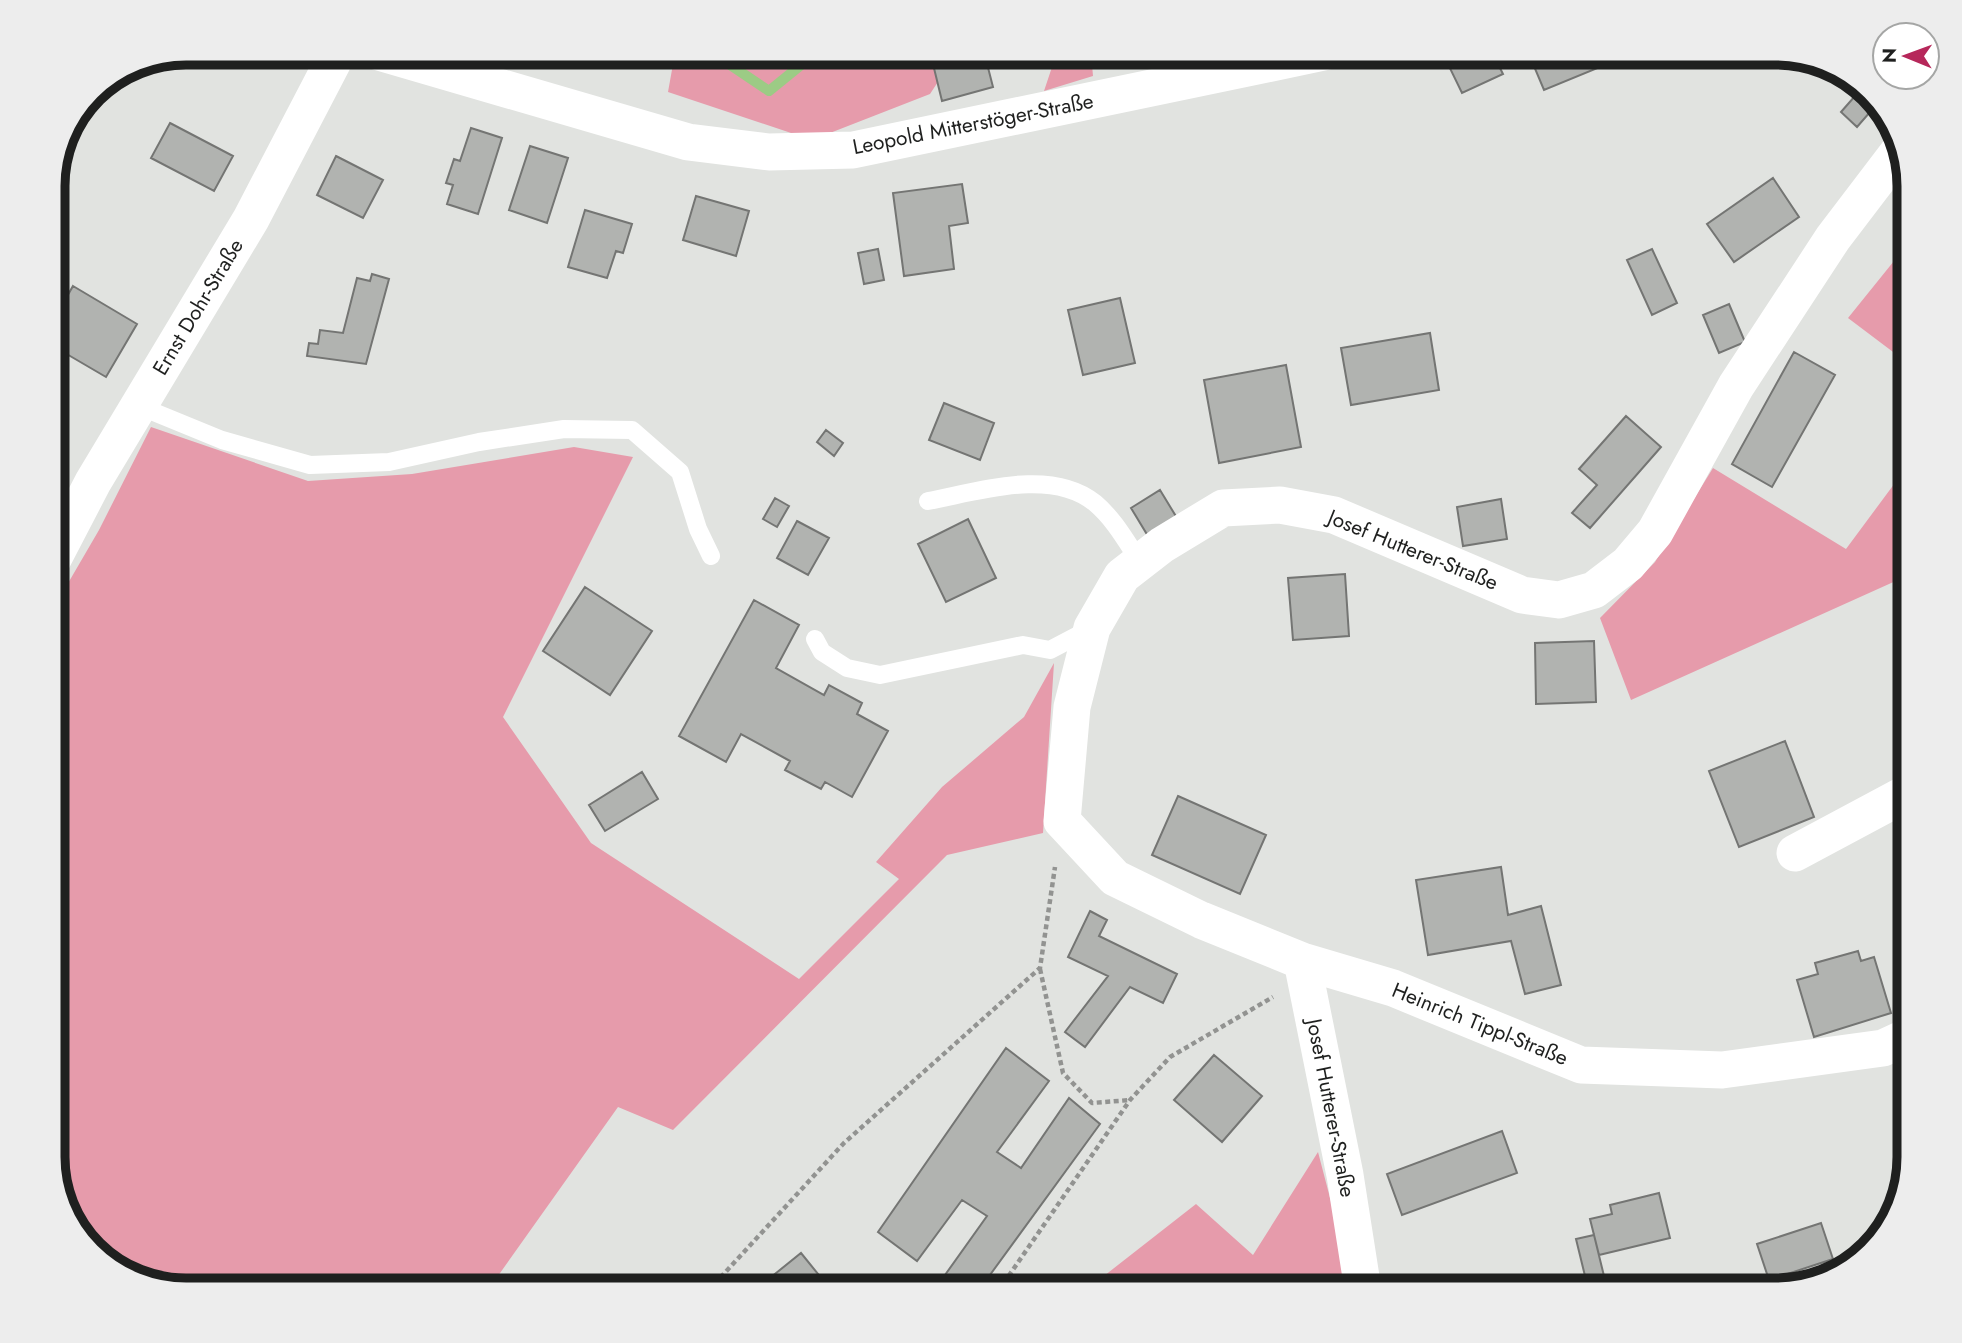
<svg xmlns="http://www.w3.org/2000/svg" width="1962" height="1343" viewBox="0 0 1962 1343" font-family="Jost,sans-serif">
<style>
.green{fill:#e69bab}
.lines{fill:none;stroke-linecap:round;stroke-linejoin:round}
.stream{stroke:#9ccb85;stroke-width:10}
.building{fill:#b1b3b0;stroke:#747573;stroke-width:2}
.path{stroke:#929391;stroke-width:4.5;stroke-dasharray:5 3.5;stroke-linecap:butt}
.lane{stroke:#fff;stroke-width:18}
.street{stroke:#fff;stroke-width:37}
.labels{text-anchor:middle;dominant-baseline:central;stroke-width:5;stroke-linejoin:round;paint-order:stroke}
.street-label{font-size:21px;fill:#1f201f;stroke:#fff}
.rim{fill:none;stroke:#1f201f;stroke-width:9}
</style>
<rect width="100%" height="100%" fill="#e1e3e0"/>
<path class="green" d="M1057,52L1091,53L1093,76L1044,91Z
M675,53H957L930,94L812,140L668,92Z
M1898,256L1909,262V364L1848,318Z
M151,427L308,481L412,474L574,447L633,457L503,717L591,843L799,979L899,879L876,862L942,787L1024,717L1054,663L1043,833L947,855L673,1130L618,1107L488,1290H186L112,1268L70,1223L53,1165V609L99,530Z
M1909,464V575L1631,700L1600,618L1655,562L1713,468L1846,549Z
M1318,1152L1351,1278L1350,1290H1086L1196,1204L1253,1255Z"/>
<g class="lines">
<path class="stream" d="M711,52L769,91L817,52"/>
</g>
<path class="building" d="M570,52H614L611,66Z
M959,52H984L993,87L942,101L932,60Z
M1457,52H1492L1503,74L1462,93L1445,58Z
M1528,52H1594L1600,67L1544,90Z
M114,77L96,110L86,104L92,91Z
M1862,88L1877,104L1857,127L1841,112Z
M170,123L233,156L214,191L151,158Z
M471,128L502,138L478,214L447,204L453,185L446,183L454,159L460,161Z
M530,146L568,158L547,223L509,210Z
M336,156L383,180L363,218L317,195Z
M1773,178L1799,217L1734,262L1707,224Z
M962,184L968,223L949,226L954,269L904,276L893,193Z
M696,196L749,211L736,256L683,240Z
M1909,208V228L1900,222Z
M585,210L632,224L623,253L616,251L607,278L568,267Z
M878,249L884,280L864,284L858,253Z
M1652,249L1677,303L1652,315L1627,260Z
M372,274L389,279L366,364L307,356L309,343L318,344L320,330L343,333L357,278L370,281Z
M73,286L137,324L106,377L53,346V321Z
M1120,298L1135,363L1083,375L1068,310Z
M1729,304L1745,342L1719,353L1703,315Z
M1430,333L1439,390L1351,405L1341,348Z
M1794,352L1835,375L1772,487L1732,464Z
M1286,365L1301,447L1219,463L1204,380Z
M944,403L994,423L980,460L929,440Z
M1626,416L1661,447L1590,528L1572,513L1597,485L1579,469Z
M826,430L843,443L834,456L817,442Z
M1160,490L1177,518L1148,536L1131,508Z
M775,498L789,506L777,527L763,519Z
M1501,499L1507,539L1463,546L1457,507Z
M968,519L996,578L946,602L918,544Z
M797,521L829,538L808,575L777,558Z
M1345,574L1349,636L1293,640L1288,578Z
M585,587L652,631L610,695L543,651Z
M754,600L799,625L776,668L824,695L829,685L862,703L857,714L888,731L852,797L825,782L821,789L785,770L790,761L741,734L726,762L679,736Z
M1594,641L1596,702L1536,704L1535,643Z
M1785,741L1814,817L1739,847L1709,771Z
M642,772L658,799L605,831L589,805Z
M1178,796L1266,835L1240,894L1152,855Z
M1501,867L1508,915L1541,906L1561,985L1525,994L1511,941L1428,955L1416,880Z
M1090,911L1107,920L1099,936L1177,974L1163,1003L1130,987L1085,1047L1065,1032L1108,976L1068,957Z
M1858,951L1861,961L1874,957L1891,1013L1814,1037L1797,980L1818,974L1815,963Z
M1006,1048L1049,1081L997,1152L1021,1168L1069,1098L1100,1124L979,1290H965L945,1275L987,1216L962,1200L917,1261L878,1232Z
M1214,1055L1262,1096L1222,1142L1174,1100Z
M1502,1131L1517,1173L1402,1215L1387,1174Z
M1659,1193L1670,1238L1599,1255L1590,1219L1612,1214L1610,1205Z
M1821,1223L1833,1259L1769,1280L1757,1244Z
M1594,1235L1604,1276L1586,1280L1576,1239Z
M801,1253L831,1290H755Z
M1518,1282L1519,1290H1445Z"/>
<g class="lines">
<path class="path" d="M1040,969L1063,1073L1092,1103L1130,1100
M709,1290L844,1143L1040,968L1055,867
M999,1290L1130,1100L1170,1057L1273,997"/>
<path class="lane" d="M139,406L222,440L310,465L389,462L479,442L564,429L632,430L680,472L698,529L711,556
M928,501C977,492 1051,467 1095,503C1114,519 1126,541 1140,562
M815,639L822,652L847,668L880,675L1023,645L1050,650L1090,629"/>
<path class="street" d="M379,52L688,142L769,152L853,150L1324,52
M53,559L93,482L251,219L338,52
M1795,853L1909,792
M1302,961L1393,988L1581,1065L1722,1070L1883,1048L1909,1036
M1363,1290L1345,1175L1302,961L1201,920L1115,878L1062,821L1072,707L1092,628L1122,576L1162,545L1223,508L1280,505L1334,515L1522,595L1559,600L1594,590L1628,564L1655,532L1736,386L1833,238L1900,150"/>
</g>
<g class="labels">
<g class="street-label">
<text transform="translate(973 124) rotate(-11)">Leopold Mitterstöger-Straße</text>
<text transform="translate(198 307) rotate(-59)">Ernst Dohr-Straße</text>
<text transform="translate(1413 550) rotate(22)">Josef Hutterer-Straße</text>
<text transform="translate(1480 1024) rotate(22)">Heinrich Tippl-Straße</text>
<text transform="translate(1331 1108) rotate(79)">Josef Hutterer-Straße</text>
</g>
</g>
<path d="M0 0H1962V1343H0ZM186 65H1776A121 121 0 0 1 1897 186V1157A121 121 0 0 1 1776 1278H186A121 121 0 0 1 65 1157V186A121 121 0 0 1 186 65Z" fill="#ededed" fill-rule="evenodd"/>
<path class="rim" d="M186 65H1776A121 121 0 0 1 1897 186V1157A121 121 0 0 1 1776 1278H186A121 121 0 0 1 65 1157V186A121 121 0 0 1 186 65Z"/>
<g transform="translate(1906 56) rotate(271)"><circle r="33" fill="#ffffff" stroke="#a5a6a5" stroke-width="2"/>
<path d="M0-5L12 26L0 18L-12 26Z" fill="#b6275a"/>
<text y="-10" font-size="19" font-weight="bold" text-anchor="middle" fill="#1f201f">N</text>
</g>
</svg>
